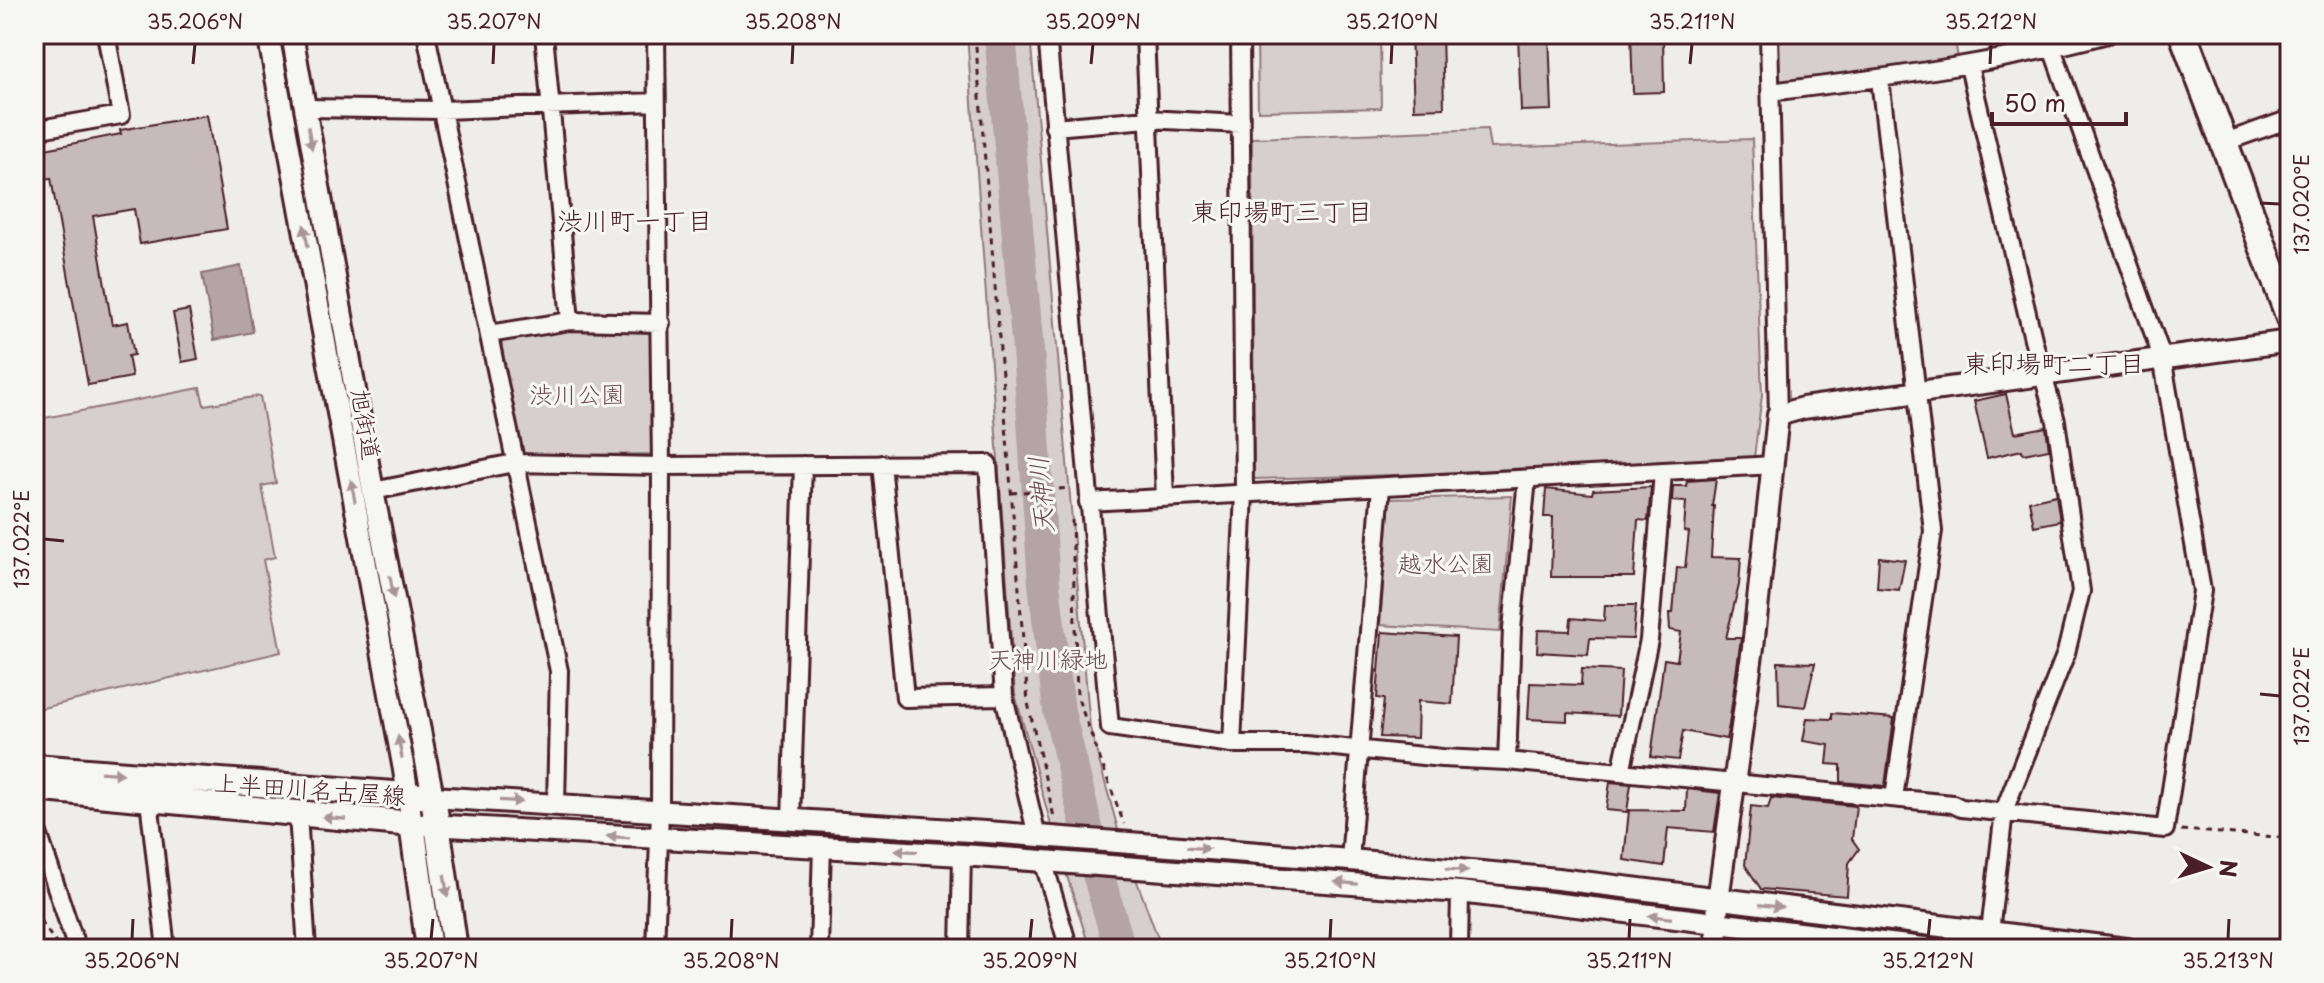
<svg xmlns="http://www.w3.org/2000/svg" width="2324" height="983" viewBox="0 0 2324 983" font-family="'Playpen Sans','Klee One',sans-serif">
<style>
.green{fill:#d7cfce;stroke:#90777c;stroke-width:2}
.water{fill:#b4a4a5;stroke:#8a6f74;stroke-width:2}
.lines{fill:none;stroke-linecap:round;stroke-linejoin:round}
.river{stroke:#b4a4a5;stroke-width:32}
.building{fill:#c6babb;stroke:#4a1f2b;stroke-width:2}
.minor-casing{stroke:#4a1f2b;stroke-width:22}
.tertiary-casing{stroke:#4a1f2b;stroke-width:26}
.secondary-casing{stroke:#4a1f2b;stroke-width:30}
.primary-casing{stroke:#4a1f2b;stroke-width:32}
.path{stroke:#4a1f2b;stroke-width:3;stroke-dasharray:6 6;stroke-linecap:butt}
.minor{stroke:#f6f6f2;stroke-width:16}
.tertiary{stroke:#f6f6f2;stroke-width:20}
.secondary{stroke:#f6f6f2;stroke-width:24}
.primary{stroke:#f6f6f2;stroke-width:26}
.oneway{fill:#a99598}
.ticks{fill:none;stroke:#4a1f2b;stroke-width:3}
.labels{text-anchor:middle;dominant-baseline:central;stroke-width:6;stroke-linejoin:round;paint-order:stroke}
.park-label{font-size:24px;fill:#6d4b54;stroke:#f6f6f2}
.street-label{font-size:24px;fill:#4a1f2b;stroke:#f6f6f2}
.neighbourhood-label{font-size:26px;fill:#4a1f2b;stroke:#f6f6f2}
.water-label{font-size:26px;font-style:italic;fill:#6f4e56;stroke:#f6f6f2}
.neatline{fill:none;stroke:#4a1f2b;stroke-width:3}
.ticks-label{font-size:20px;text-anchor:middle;fill:#4a1f2b}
</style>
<rect width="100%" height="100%" fill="#efedea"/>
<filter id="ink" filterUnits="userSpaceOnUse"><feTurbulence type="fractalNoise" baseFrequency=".0125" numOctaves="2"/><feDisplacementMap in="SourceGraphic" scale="16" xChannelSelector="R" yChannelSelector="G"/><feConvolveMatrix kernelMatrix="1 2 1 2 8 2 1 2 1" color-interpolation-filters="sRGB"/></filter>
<g filter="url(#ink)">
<path class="green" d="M967,34H1030L1090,728L1119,833L1162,949H1090L1051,825L1015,694Z
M1257,34H1380L1381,108L1258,111Z
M1776,34H1954L1958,59L1778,86Z
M1487,129L1490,148L1752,139L1762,395L1753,465L1254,479L1252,138Z
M570,329L653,333L654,454L521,456L501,341Z
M200,388L204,405L260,396L276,483L262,486L275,557L263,560L281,652L34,710V420Z
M1512,496L1500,632L1380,625L1390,499Z"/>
<path class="water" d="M241,266L253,332L214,340L202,274Z"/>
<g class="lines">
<path class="river" d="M1000,34L1029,362L1044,584L1059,711L1098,874L1120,949"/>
</g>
<path class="building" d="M1411,34H1442L1444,108L1414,109Z
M1518,34H1549L1552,110L1521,111Z
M1631,34H1663L1664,92L1633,93Z
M207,115L227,229L140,244L134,209L93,216L112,325L128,322L134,355L128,356L132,377L88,385L51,178L45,179L40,150L121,134L120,130Z
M189,310L198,359L182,362L173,313Z
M2006,394L2015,433L2046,427L2049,449L2023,454L2022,450L1987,458L1974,401Z
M1716,479L1712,506H1714L1711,557L1741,558L1739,585L1726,638H1741L1729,725L1726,739L1683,731L1678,760L1651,757L1664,659L1677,661L1681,632L1670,630L1669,613H1673L1677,567L1685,568L1689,532L1684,531L1686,502L1672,501L1673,486H1686L1687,481Z
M1651,487L1648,521L1638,520L1634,577H1551L1553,517H1544L1546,489L1592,494L1593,490Z
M2056,495L2060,521L2034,526L2029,501Z
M1879,557L1905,560L1899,590L1877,588Z
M1605,605H1636L1633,639L1590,638L1588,655L1537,652L1538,630L1570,631L1571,618L1604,621Z
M1382,632L1456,637L1452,704L1418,701L1417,738L1380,737L1384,699L1377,698Z
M1778,662L1815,663L1805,707L1779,704Z
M1582,669L1621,671L1618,716L1567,713V721L1528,719L1530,683L1581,685Z
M1832,713L1894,718L1885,786L1841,782V765L1827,764L1829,745L1803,741L1807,718L1832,719Z
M1610,782L1631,784L1627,812L1606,810Z
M1687,789L1720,793L1714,832L1668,828L1664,866L1624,860L1629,810L1686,811Z
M1771,798L1856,806L1852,839L1859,849L1849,863L1847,896L1761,889L1745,865L1751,806L1768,808Z"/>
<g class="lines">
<g class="minor-casing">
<path id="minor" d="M426,34L559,671L556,804
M544,34L570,321
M1047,34L1110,727L1232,744H1306L1442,758L1507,761L1953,804L1961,808L2165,829L2202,591L2162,357L2047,34
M1145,34L1165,497
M1769,34L1778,415
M1969,66L2034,343L2056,421L2081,591L2066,653L2004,811L1990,932
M1880,79L1933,531L1894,798
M1770,92C1884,78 1997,64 2108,34
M305,108L442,110L656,102
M1054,127L1148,119L1240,124
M34,130L121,115L106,34
M2225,142L2290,119
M489,334L570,321L661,323
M882,464L905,698L1004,696
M373,491L514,463L661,466L988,464L1004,696L1037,836
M1088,502L1774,465
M1232,744L1244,494L1240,34
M1507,761L1512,629L1527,479
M1621,772L1649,640L1663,473
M149,800L166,949
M298,815L307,949
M791,820L803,465
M34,821L77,949
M1043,860L1069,949
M1350,860L1381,487
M655,949L660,811L661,466L656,34
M819,949L822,846
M960,949L962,855
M1459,949L1460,892"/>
</g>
<g class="tertiary-casing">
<path id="tertiary" d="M268,34L404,770L412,824L962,855L1460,892L1932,949
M292,34L373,491L433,797L1001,833L1350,860L1558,879L2127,949
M1716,949L1718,900L1753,647L1778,415L1803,408L2290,341"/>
</g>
<g class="secondary-casing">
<path id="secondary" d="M34,767L433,797L455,949
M34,788L412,824L429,949"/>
</g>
<g class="primary-casing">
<path id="primary" d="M2183,34L2290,318"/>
</g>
<path class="path" d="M975,34L1028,703L1054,817
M1011,493L1071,488
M1072,520L1077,696L1124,824
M2181,830L2290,838
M34,911L57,945"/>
<use href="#minor" class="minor"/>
<use href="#tertiary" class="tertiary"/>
<use href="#secondary" class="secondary"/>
<use href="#primary" class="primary"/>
</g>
<defs><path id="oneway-solid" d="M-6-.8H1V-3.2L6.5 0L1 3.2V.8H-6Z" transform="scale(2)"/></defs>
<g class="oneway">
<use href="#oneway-solid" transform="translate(310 138) rotate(80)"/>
<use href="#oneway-solid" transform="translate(306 236) rotate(-100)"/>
<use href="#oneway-solid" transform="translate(353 491) rotate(-100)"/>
<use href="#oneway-solid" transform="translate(392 587) rotate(79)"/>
<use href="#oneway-solid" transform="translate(400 747) rotate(-100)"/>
<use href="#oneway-solid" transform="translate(112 773) rotate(4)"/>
<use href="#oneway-solid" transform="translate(511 801) rotate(3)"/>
<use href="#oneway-solid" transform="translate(334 818) rotate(-175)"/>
<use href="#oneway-solid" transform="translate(618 837) rotate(-176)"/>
<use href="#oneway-solid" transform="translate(1198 848) rotate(4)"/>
<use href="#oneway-solid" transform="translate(906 851) rotate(-177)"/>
<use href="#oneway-solid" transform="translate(1457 870) rotate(5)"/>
<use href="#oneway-solid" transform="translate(1346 883) rotate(-175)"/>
<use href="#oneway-solid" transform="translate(446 886) rotate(81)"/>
<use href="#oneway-solid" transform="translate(1771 906) rotate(7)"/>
<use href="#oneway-solid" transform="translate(1660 917) rotate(-173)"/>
</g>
</g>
<path class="ticks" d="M193,64L195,44M493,64L494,44M792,64L793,44M1091,64L1093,44M1391,64L1392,44M1690,64L1692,44M1990,64L1991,44M2260,203L2280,204M44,539L64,541M2260,694L2280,696M132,939L133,919M431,939L433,919M731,939L732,919M1030,939L1032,919M1330,939L1331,919M1629,939L1630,919M1928,939L1930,919M2228,939L2229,919"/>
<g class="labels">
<g class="park-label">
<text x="577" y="393">渋川公園</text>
<text x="1446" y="562">越水公園</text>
<text x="1048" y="658">天神川緑地</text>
</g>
<g class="street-label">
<text transform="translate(367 424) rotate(80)">旭街道</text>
<text transform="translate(310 788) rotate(4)">上半田川名古屋線</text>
</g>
<g class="neighbourhood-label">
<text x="1282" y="210">東印場町三丁目</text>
<text x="635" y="219">渋川町一丁目</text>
<text x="2054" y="362">東印場町二丁目</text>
</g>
<g class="water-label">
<text transform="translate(1040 495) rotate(-95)">天神川</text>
</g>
</g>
<rect width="2324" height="983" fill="none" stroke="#f6f6f2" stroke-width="88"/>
<g transform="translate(2208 867) rotate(94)" stroke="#f6f6f2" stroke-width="6" paint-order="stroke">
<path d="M0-6L14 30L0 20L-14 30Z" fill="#4a1f2b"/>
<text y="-12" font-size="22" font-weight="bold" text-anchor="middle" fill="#4a1f2b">N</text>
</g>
<path d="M1992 112v12h134v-12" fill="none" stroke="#4a1f2b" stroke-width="4"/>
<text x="2004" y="112" font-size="24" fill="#4a1f2b" stroke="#f6f6f2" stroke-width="6" paint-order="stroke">50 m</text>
<rect x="44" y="44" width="2236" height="895" class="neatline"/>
<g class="ticks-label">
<text x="195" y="29">35.206°N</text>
<text x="494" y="29">35.207°N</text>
<text x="793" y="29">35.208°N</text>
<text x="1093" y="29">35.209°N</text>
<text x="1392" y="29">35.210°N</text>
<text x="1692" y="29">35.211°N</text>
<text x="1991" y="29">35.212°N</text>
<text transform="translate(2302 204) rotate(-90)" y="7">137.020°E</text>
<text transform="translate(22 539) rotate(-90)" y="7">137.022°E</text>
<text transform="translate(2302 696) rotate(-90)" y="7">137.022°E</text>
<text x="132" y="968">35.206°N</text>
<text x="431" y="968">35.207°N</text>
<text x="731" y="968">35.208°N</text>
<text x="1030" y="968">35.209°N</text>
<text x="1330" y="968">35.210°N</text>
<text x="1629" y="968">35.211°N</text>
<text x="1928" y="968">35.212°N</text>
<text x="2228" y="968">35.213°N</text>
</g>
</svg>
